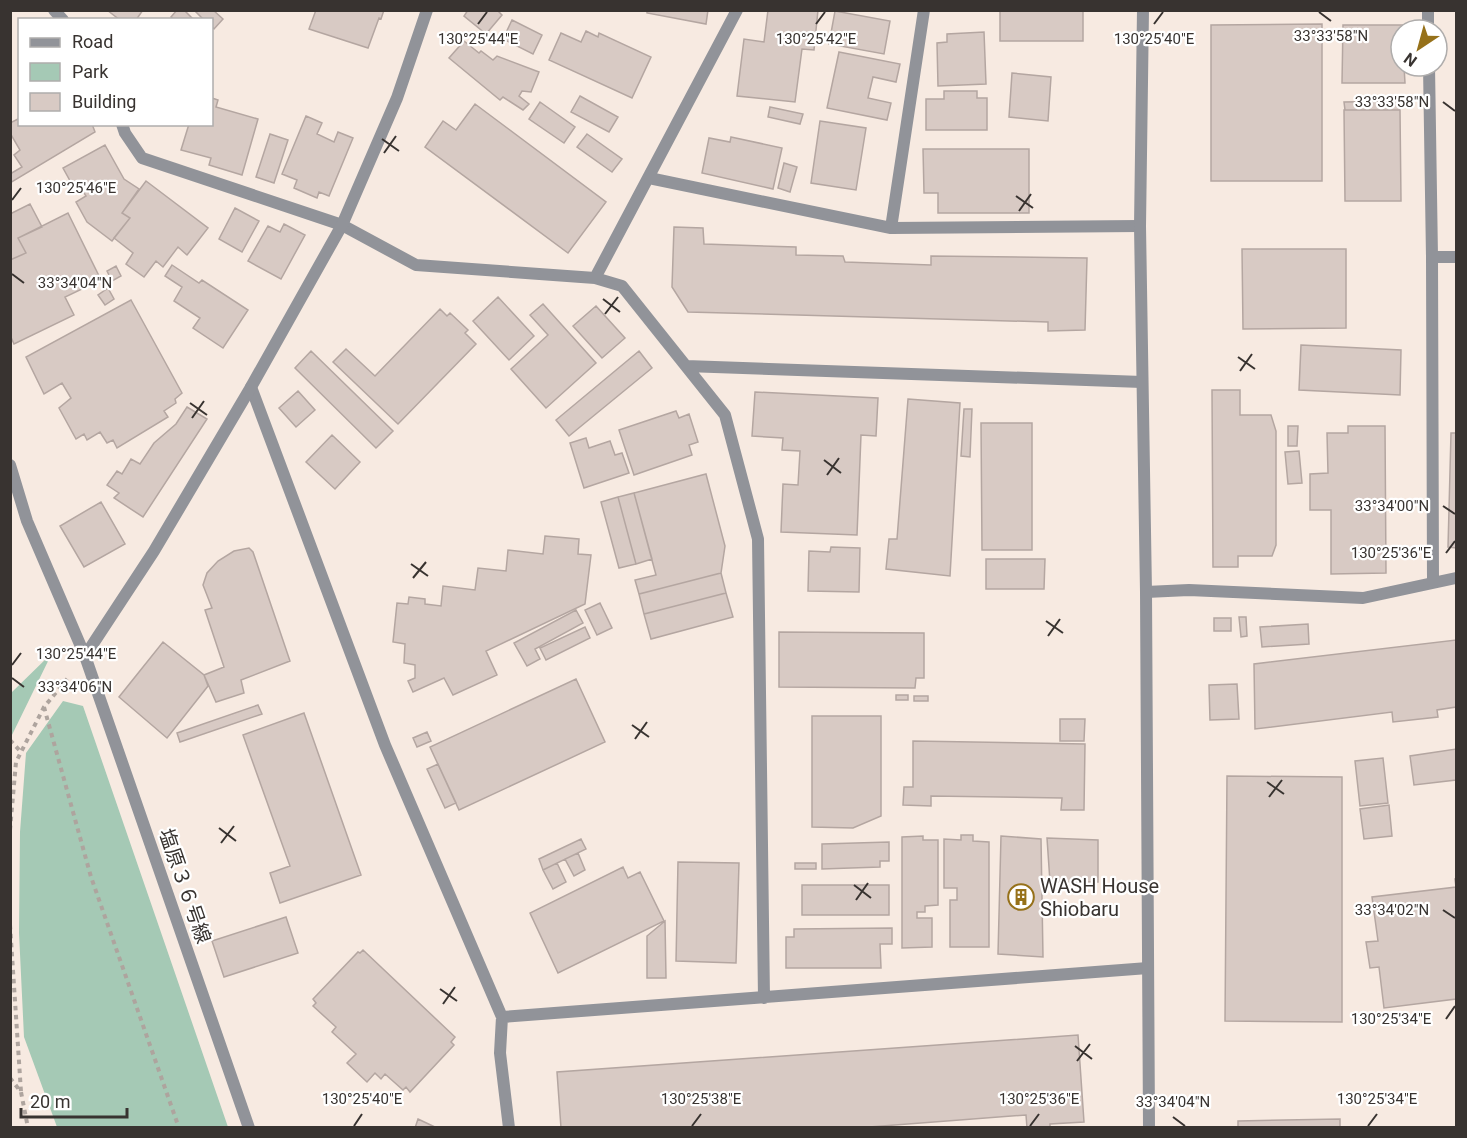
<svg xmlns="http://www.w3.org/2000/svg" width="1467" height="1138" viewBox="0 0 1467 1138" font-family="Roboto,'Noto Sans JP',sans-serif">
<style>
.green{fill:#a5c9b5}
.building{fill:#d8cac4;stroke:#b4a6a1;stroke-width:1.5}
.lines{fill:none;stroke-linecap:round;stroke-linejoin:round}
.path{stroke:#aea49e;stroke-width:4;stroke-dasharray:4.5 4.5;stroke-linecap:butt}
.minor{stroke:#919399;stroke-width:12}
.tertiary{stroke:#919399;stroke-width:12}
.ticks{fill:none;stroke:#383330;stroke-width:2}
.labels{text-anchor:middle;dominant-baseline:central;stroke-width:4.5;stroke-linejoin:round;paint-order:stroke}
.street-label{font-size:20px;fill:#383330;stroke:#fff}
.poi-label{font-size:20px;fill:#383330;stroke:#fff;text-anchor:start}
.ticks-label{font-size:15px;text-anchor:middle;fill:#383330;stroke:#fff;stroke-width:4.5;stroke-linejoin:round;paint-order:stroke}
</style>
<rect width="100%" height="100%" fill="#f7eae1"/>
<path class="green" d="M52,653L11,737V693Z
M63,701L83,706L228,1127H57L24,1037L19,933L20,832L26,753Z"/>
<path class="building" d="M107,10H143L136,20H120Z
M177,10H184L194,20H174L171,17Z
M194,10H213L223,19L214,29L212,27V20H204Z
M316,10H384L381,19L379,18L368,48L309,29Z
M468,10H497L502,15L486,34L464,16Z
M647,10H708L706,24L647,13Z
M768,10H818L814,50L802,49L795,102L737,96L744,39L764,42Z
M1000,10H1083V41H1000Z
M835,11L890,21L884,54L829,44Z
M512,20L542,35L533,54L503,39Z
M1322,24V181H1211V25Z
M1343,25H1404V30H1401V66H1404L1405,83H1342Z
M586,31L598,37L599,33L651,57L632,98L549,60L561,33L581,42Z
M984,32L986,84L938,86L937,43L947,42V34Z
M464,41L479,53L481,51L493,60L497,56L539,72L531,92L522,91L519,96L529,104L523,110L503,97L500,100L449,58Z
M839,52L900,64L896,82L873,77L868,98L891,103L887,120L827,108Z
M1012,73L1051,77L1048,121L1009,117Z
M944,91H977V98H987V130H926V99H944Z
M580,96L618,117L609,132L571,112Z
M212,98L218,100L216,107L258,119L242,175L209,165L211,158L181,150L189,124H212Z
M1400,101V110H1345L1344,102Z
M540,102L575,127L564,143L529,119Z
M475,104L606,202L568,253L425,147L443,121L456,130Z
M770,107L803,114L800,124L768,117Z
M1344,110H1400L1401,201H1345Z
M306,116L322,123L317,134L334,142L338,132L353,138L329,196L319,192L317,198L294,188L297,180L282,174Z
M20,118V124H92L95,132L10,183V174L22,167L14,155L20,150L10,133V123Z
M820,121L866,128L856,190L811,183Z
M270,134L288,140L274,183L256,177Z
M587,134L622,159L612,172L577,147Z
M731,137L782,148L773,189L702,173L709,138L730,142Z
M105,145L124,179L139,189L122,213L130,218L112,241L87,222L76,202L86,196L79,185L74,188L63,168Z
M923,149H1029V213H938V193H924Z
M784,163L797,167L790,192L778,188Z
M146,181L208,228L187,255L178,247L163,267L156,261L144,277L126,264L133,253L114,238L130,218L122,213Z
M30,204L42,227L18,238L26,253L10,260V214Z
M235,208L259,221L242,252L219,239Z
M68,213L101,280L65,297L74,315L14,344L10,335V260L26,253L18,238Z
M284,224L305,235L281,279L248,261L268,226L280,232Z
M674,227L703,228L704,244L796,247V255L843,256L845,262L931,265V256L1087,258L1085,330L1048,331V322L688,312L672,287Z
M1242,249H1346V328L1243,329Z
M172,265L199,283L202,280L248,310L223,348L193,328L200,318L174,301L182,287L165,276Z
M116,266L121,276L112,281L107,271Z
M108,288L114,299L105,305L98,295Z
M498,297L534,336L509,360L473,321Z
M131,300L182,393L175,399L176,403L164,411L168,417L117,448L113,440L107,443L100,432L87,440L84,434L76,439L59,408L71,398L62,383L44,394L26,357Z
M543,304L596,363L546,408L511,369L548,335L530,315Z
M596,306L625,338L602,358L573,326Z
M440,309L447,316L450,313L468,330L465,333L476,344L398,424L333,362L346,349L375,376Z
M1301,345L1401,350L1400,395L1299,390Z
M311,351L393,431L376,448L295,368Z
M639,351L652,368L569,436L556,420Z
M1212,390H1240V415H1271L1276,431V545L1272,556H1238V567H1213Z
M298,391L315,410L296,427L279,408Z
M755,392L878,398L876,436L861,435L857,535L781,532L783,484L798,485L800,451L782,450L783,438L752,436Z
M908,399L960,403L950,576L886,569L889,539H897Z
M187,407L207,419L143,517L114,498L119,493L107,485L117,471L122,474L131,459L140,464L154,443L176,424Z
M964,409H972L970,457L961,456Z
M676,411L679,418L689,414L698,442L689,445L692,455L634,475L619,430Z
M981,423H1032V550H982Z
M1288,426H1298L1297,446H1288Z
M1348,426H1385L1386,573L1331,574V510H1310V474L1328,473L1327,433H1348Z
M1451,433H1456V548L1448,547Z
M332,435L360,462L335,489L306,462Z
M586,438L589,448L610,441L615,455L622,453L629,473L584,488L570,443Z
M1299,451L1302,483L1288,484L1285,452Z
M706,474L725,546L721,573L639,594L635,580L656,575L634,493Z
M634,493L652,559L636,564L618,497Z
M618,497L636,564L619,568L601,502Z
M101,502L125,544L84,567L60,526Z
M545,536L579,539L578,554L591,555L585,604L486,651L497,675L453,695L444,678L413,692L408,681L415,678V665L404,663L405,644L393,642L397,603L408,604L409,597L425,599V604L441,606L443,586L475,590L478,568L506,571L508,550L543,554Z
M831,547L860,548L859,592L808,591L809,551L830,552Z
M249,548L253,552L290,661L241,680L244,693L216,702L204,675L224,667L205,610L212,608L203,585L207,573L218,561L234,551Z
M986,559H1045L1044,589H986Z
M721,573L726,593L644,614L639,594Z
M726,593L733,617L651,639L644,614Z
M600,603L612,628L597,635L585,610Z
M576,610L583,623L535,649L540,659L527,666L514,643Z
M1239,617H1246L1247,636L1241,637Z
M1214,618H1231V631H1214Z
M1308,624L1309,644L1262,647L1260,627Z
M585,627L590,638L546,660L540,648Z
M779,632L924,633V678H916L915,688L779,687Z
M1456,640V707L1437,710L1438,717L1393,722L1392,712L1255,729L1254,664Z
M163,642L204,675L208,686L167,738L119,697Z
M576,679L605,742L459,810L430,747Z
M1237,684L1239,719L1210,720L1209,685Z
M896,695H908V700H896Z
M914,696H928V701H914Z
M258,705L262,714L180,742L177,733Z
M304,713L361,875L280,903L270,873L290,866L243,735Z
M812,716H881V816L853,828L812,827Z
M1060,719H1085L1084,741H1060Z
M427,732L431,741L417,747L413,738Z
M913,741L1085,744L1084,810H1061L1062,798L931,796V806L903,805L904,787H913Z
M1456,749V780L1414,785L1410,756Z
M1383,758L1388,803L1360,806L1355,761Z
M438,764L456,803L445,808L427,769Z
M1227,776L1342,777V1022L1225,1021Z
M1389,805L1392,836L1364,839L1360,809Z
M961,835H973V841L989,842V947H950V900H957V888H944V839L961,840Z
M923,836V840H938V905L925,906V912H917V918H932V947L902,948V837Z
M1001,836L1041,839L1043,957L998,954Z
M1047,838L1098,840V882H1050Z
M581,839L586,849L543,870L539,859Z
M889,842V861H880V867L822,869V844Z
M578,853L585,870L574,876L565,859Z
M678,862L739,863L736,963L676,961Z
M557,863L566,882L553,889L543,870Z
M795,863H816V869H795Z
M623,867L628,878L640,872L664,921L558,973L530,913Z
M1455,879H1456V999L1384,1008L1379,967L1370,968L1366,942L1378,941L1372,897L1456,887Z
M802,885H889V915H802Z
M286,917L298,953L224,977L212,941Z
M665,921L666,978H647V936Z
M892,928V944H880L881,968H786V937H794V929Z
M363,950L455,1037L451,1042L454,1045L410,1092L406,1087L403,1090L385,1074L381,1079L375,1073L367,1082L347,1063L356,1054L332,1032L336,1027L313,1006L316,1003L313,999L358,952L360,953Z
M1078,1035L1084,1122L1050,1124V1128H1027L1026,1115L856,1128H561L557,1072Z
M418,1119L437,1128H415Z
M1340,1119V1128H1238V1121Z"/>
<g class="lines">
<path class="path" d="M44,707L91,877L179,1128
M10,740L21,752
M10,830L16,762L44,707L68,678
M10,925L21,1092
M10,1078L21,1092L28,1128"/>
<path class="minor" d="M54,10L63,20
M1428,10V30
M1429,66L1432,257L1433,582
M122,124L125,133L142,158L342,225L416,265L595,278L622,286L725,415L758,539L764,998
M649,178L891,228L1140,226
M891,228L924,10
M1432,257H1456
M595,278L737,10
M686,366L1142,382
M251,387L385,745L502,1017L500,1053L509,1128
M10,465L27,521L85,656L249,1128
M1146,592L1189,590L1363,598L1456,578
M502,1017L1148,968"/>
<path class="tertiary" d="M1143,10L1140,226L1146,592L1149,1128
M85,656L154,551L251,387L342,225L397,98L427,10"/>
</g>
<path class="ticks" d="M1319,12L1331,21M478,24L487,12M816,24L825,12M1154,24L1163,12M1443,102L1455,111M382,139L399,151M384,153L396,136M1016,196L1033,208M12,200L21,188M1019,211L1031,194M12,274L24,283M603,299L620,312M605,314L618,297M1238,357L1255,369M1240,371L1252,354M190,403L207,415M192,418L204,401M824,460L841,473M827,475L839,458M1443,506L1455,514M1446,553L1455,541M411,564L428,576M413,578L426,562M1046,621L1063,633M1048,636L1060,619M12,665L21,653M12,678L24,687M632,725L649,737M635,739L647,722M1267,782L1284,794M1269,797L1282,780M219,828L236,841M221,843L234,826M854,885L871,898M856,900L868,883M1443,910L1455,918M440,989L457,1001M443,1004L455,987M1446,1019L1455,1006M1075,1046L1092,1059M1077,1061L1090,1044M1173,1117L1185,1126M354,1126L362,1114M692,1126L701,1114M1030,1126L1039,1114M1368,1126L1377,1114"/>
<defs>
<g id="building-ring" transform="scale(1.35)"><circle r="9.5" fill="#fff" stroke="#96711a" stroke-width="1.5"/><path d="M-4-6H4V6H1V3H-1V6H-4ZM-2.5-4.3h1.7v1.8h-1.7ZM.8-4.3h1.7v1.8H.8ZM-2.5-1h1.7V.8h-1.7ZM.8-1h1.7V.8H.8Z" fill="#96711a"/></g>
</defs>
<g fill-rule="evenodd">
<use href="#building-ring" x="1021" y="897"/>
</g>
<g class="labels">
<g class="street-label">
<text transform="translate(185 886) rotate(71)">塩原３６号線</text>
</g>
<g class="poi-label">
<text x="1040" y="886">WASH House<tspan x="1040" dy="23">Shiobaru</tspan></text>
</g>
</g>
<g class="ticks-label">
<text x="1331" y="41">33°33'58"N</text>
<text x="816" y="44">130°25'42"E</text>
<text x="1154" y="44">130°25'40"E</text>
<text x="478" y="44">130°25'44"E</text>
<text x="1392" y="107">33°33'58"N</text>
<text x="76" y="193">130°25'46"E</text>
<text x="75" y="288">33°34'04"N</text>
<text x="1392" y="511">33°34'00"N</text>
<text x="1391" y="558">130°25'36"E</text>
<text x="76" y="659">130°25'44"E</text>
<text x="75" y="692">33°34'06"N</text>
<text x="1392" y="915">33°34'02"N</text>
<text x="1391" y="1024">130°25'34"E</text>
<text x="362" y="1104">130°25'40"E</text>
<text x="701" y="1104">130°25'38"E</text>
<text x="1039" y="1104">130°25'36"E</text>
<text x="1377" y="1104">130°25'34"E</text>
<text x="1173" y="1107">33°34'04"N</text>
</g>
<rect width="1467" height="1138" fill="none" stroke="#383330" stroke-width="24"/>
<rect x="18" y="18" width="195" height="108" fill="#ffffff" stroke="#afadac" stroke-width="1.5"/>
<rect x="30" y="38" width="30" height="9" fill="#919399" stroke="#afadac" stroke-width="1.5"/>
<text x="72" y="48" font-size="18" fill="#383330">Road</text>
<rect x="30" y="63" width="30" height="18" fill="#a5c9b5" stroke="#afadac" stroke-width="1.5"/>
<text x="72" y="78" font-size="18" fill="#383330">Park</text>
<rect x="30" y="93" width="30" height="18" fill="#d8cac4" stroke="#afadac" stroke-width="1.5"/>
<text x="72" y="108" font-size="18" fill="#383330">Building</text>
<g transform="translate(1419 48) rotate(216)"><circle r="28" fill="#ffffff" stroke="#afadac" stroke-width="1.5"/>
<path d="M0-4.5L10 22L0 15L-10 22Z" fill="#96711a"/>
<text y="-9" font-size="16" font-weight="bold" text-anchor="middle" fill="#383330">N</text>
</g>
<path d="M21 1108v9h106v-9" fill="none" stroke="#383330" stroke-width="3"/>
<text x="30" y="1108" font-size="18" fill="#383330" stroke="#ffffff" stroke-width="4.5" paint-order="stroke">20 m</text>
</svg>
